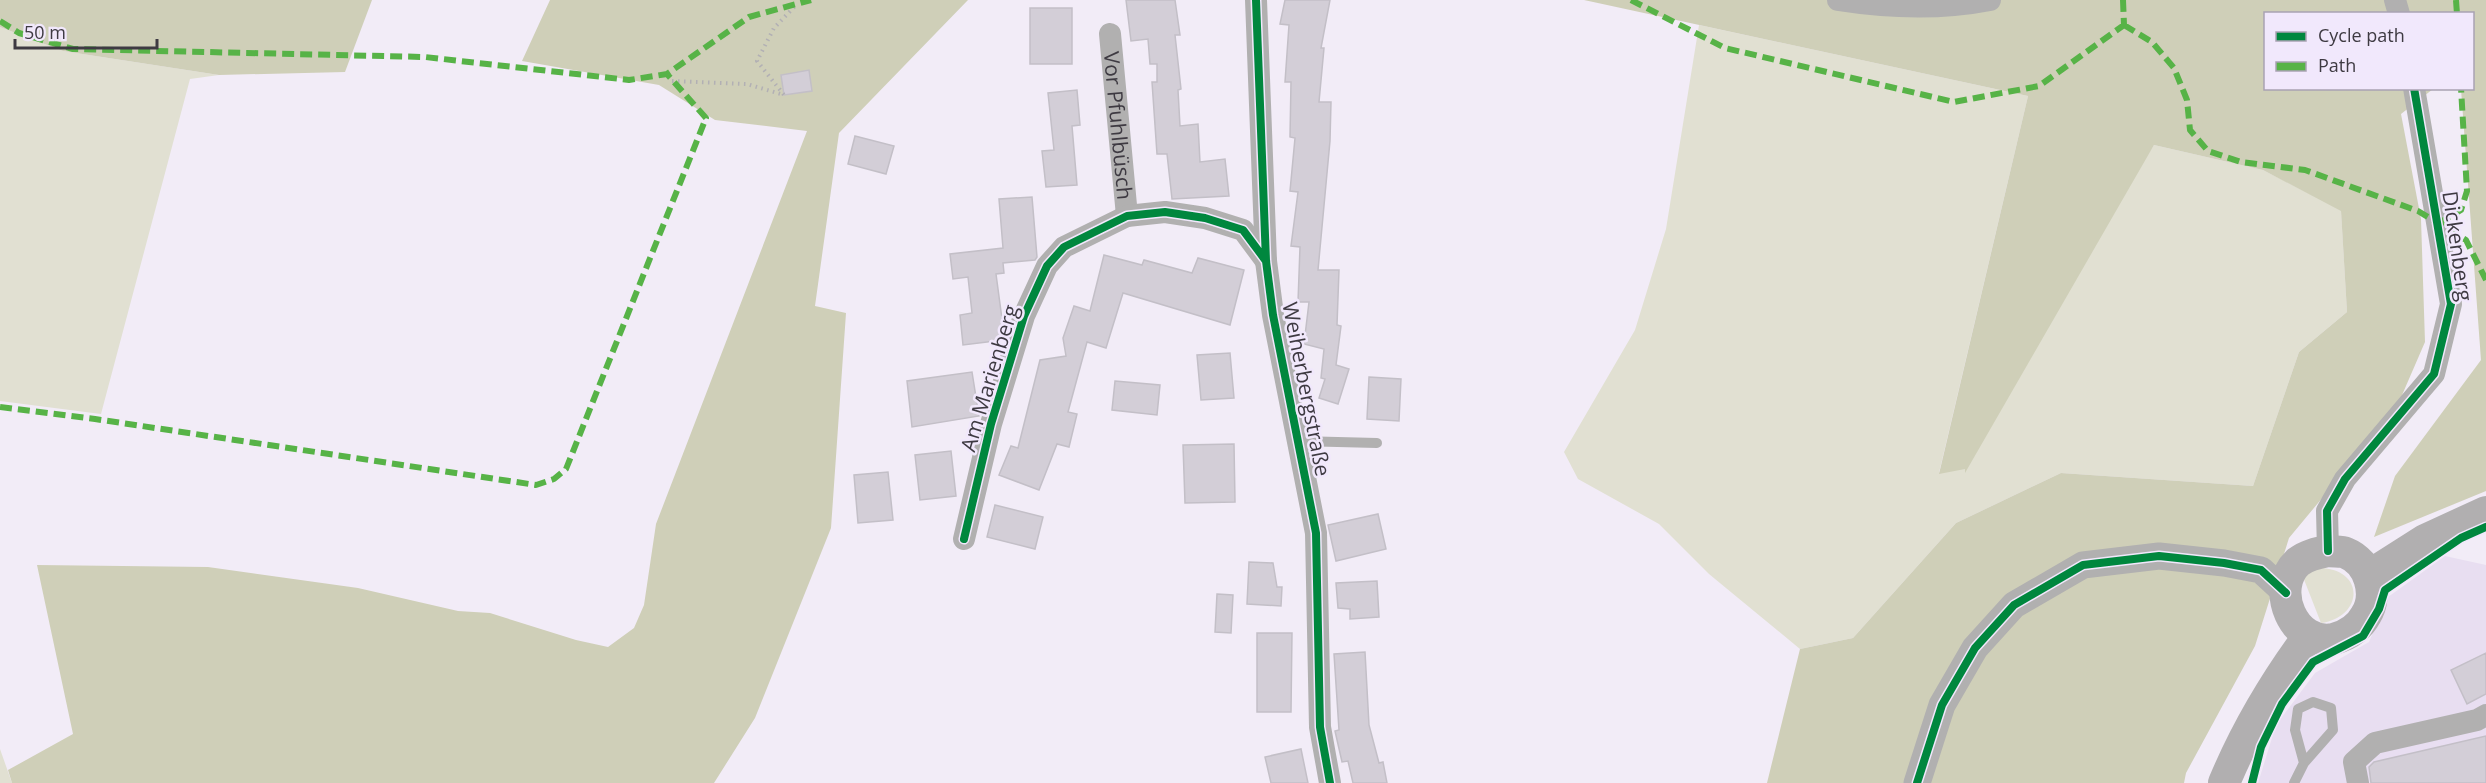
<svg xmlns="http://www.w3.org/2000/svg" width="2486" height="783" viewBox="0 0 2486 783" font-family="'Open Sans',sans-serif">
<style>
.built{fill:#e8def1}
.green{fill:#e1e0d2}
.forest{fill:#cfcfb8}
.building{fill:#d3ced7;stroke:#c3bfc7;stroke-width:1.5}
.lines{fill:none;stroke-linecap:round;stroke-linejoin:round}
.path{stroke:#b2b0b4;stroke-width:4;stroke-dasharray:1.5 4.5;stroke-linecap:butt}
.service{stroke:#b1b0b0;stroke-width:10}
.minor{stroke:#b1b0b0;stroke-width:22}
.tertiary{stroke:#b1b0b0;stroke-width:27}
.secondary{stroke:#b1afb0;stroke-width:32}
.quiet{stroke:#57b347;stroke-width:6;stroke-dasharray:12 6;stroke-linecap:butt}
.cycleway-casing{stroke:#f1e8fc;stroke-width:11}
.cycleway{stroke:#00873e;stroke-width:8}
.labels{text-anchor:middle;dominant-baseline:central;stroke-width:5;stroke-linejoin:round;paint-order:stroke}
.street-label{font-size:21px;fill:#3e3a42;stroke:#f1e8fc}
</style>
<rect width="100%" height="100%" fill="#f2ecf7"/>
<path class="built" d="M2445,556L2486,565V783H2258L2276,725L2315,673L2369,642L2388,597Z"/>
<path class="green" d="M1699,25L2028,96L1939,473L2154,145L2263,170L2341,210L2347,312L2299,352L2253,486L2061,473L1956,523L1853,638L1800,649L1709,574L1659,524L1578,479L1564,452L1635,330L1666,229Z
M0,27L63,51L219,75L190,79L101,414L0,401Z
M2323,568C2366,572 2362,617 2321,623L2303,577L2311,571Z
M0,749L12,783H0Z"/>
<path class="forest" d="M0,0H372L345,72L219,75L63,51L0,27Z
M550,0H968L839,133L815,306L846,313L831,528L755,718L714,783H12L8,770L73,734L37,565L208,567L358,588L458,611L490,613L576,640L608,647L634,628L644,605L656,524L807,131L715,120L659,85L522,61Z
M1584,0H2486V491L2374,537L2395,476L2481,360L2461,89L2472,88V14H2266V88L2433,89L2401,114L2421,219L2425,342L2396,409L2289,538L2255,646L2186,773L2184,783H1767L1800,649L1853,638L1956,523L2061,473L2253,486L2299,352L2347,312L2341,211L2263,170L2154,145L1965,473V469L1939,474L2028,96Z"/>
<path class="building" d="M1126,0H1175L1180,35H1175L1181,89L1178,90L1180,126L1198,124L1200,162L1225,159L1229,196L1172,199L1167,154H1157L1152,82H1157V64H1150L1148,39L1131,41Z
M1285,0H1330L1321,48H1324L1319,102H1331L1330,141L1318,270H1339L1337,325L1341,326L1336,365L1349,369L1338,404L1319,398L1325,379L1321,378L1324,349L1304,344L1309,302H1298L1300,247L1291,246L1298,192L1290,191L1295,138L1290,137L1291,82H1285L1289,25L1280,24Z
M1030,8H1072V64H1030Z
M809,70L812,91L784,95L781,75Z
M1077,90L1080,125L1072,126L1077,185L1046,187L1042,151L1054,150L1048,93Z
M855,136L894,146L886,174L848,164Z
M1032,197L1037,257L1035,260L1003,263L1004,273L996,274L1004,334L1003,340L963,345L960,315L972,313L968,277L953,279L950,254L1003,248L999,199Z
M1104,255L1142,265L1144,260L1192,273L1198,258L1244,270L1230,325L1123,293L1106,348L1087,342L1068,412L1077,414L1069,447L1057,444L1039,490L999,475L1011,446L1018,448L1040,360L1066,356L1063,338L1074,306L1090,311Z
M1230,353L1234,398L1201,400L1197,355Z
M972,372L979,416L912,427L907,381Z
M1369,377L1401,379L1399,421L1367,419Z
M1115,381L1160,385L1157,415L1112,410Z
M1234,444L1235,502L1185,503L1183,445Z
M951,451L956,496L920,500L915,455Z
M888,472L893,520L858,523L854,475Z
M995,505L1043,517L1035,549L987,537Z
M1378,514L1386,549L1336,561L1328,525Z
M1249,562L1273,563L1277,587H1282L1281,606L1247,604Z
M1377,581L1379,617L1350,619V609L1338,608L1336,583Z
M1217,594L1233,595L1231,633L1215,632Z
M1257,633H1292L1291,712H1257Z
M1365,652L1369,725L1379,763L1383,762L1387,783H1353L1348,761L1342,762L1335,731L1339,730L1334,654Z
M2486,653V694L2467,704L2451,670Z
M2486,736V783H2371L2369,767L2374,762Z
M1301,749L1308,783H1271L1265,757Z"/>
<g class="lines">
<path class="path" d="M672,81L747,84L784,95L757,61L774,28L797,4"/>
<path class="service" d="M1298,441L1377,443
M2294,783L2304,763L2333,730L2331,708L2313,702L2298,709L2295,730L2304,763"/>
<g class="minor">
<path d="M1256,0L1266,261L1273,315L1316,533L1320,727L1330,783"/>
<path d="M1838,0C1889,8 1939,10 1990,0"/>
<path d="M2395,0L2399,14"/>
<path id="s1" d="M1110,34L1127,216"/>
<path d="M964,539L991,424L1024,316L1047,266L1064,247L1127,216L1165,212L1205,218L1243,230L1266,261"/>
<path d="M2328,551L2327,511L2345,479L2434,374L2451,304L2414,88"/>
<path d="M2358,783L2354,762L2375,743L2477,720L2486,715"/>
</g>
<path class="tertiary" d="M1917,783L1942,705L1975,648L2014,605L2083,565L2159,556L2224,563L2261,570L2286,593"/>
<path class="secondary" d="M2328,551C2333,552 2341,551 2346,553C2369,562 2379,594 2366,615C2359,628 2348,635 2334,639C2294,647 2269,589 2298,562C2307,555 2317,553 2328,551Z
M2370,575L2425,540L2486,512
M2224,783C2246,730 2274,683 2308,637"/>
<path class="quiet" d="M1631,0L1725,48L1954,102L2039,86L2124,25
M2123,0L2124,25
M2456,0L2457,14
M0,21L19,33L73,49L425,57L629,80L667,74L749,17L811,0
M2124,25L2152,42L2174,68L2187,100L2190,130L2208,151L2241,162L2305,170L2418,211L2466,240L2486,280
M2439,223L2461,210L2467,191L2461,88
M0,407L95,419L536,485L554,479L566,469L706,118L667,74"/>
<g class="cycleway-casing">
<path id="cycleway" d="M1256,0L1266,261L1273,315L1316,533L1320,727L1330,783
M964,539L991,424L1024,316L1047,266L1064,247L1127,216L1165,212L1205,218L1243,230L1266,261
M2328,551L2327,511L2345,479L2434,374L2451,304L2414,88
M1917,783L1942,705L1975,648L2014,605L2083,565L2159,556L2224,563L2261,570L2286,593
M2252,783L2261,747L2282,704L2313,662L2363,636L2379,609L2385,590L2461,538L2486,527"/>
</g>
<use href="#cycleway" class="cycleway"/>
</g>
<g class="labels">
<g class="street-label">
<text stroke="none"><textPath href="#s1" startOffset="92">Vor Pfuhlbüsch</textPath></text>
<text transform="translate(2458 246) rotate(82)">Dickenberg</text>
<text transform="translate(989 378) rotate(-73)">Am Marienberg</text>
<text transform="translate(1307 389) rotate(79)">Weiherbergstraße</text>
</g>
</g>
<rect x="2264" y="12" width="210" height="78" fill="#f1e8fc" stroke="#a9a2b2" stroke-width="1.5"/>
<rect x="2276" y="32" width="30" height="9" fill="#00873e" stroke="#a9a2b2" stroke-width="1.5"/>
<text x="2318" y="42" font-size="18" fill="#3e3a42">Cycle path</text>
<rect x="2276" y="62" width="30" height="9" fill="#57b347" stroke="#a9a2b2" stroke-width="1.5"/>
<text x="2318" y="72" font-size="18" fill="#3e3a42">Path</text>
<path d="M15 39v9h142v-9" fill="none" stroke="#3e3a42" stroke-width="3"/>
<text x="24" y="39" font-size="18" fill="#3e3a42" stroke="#f1e8fc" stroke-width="4.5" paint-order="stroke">50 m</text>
</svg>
